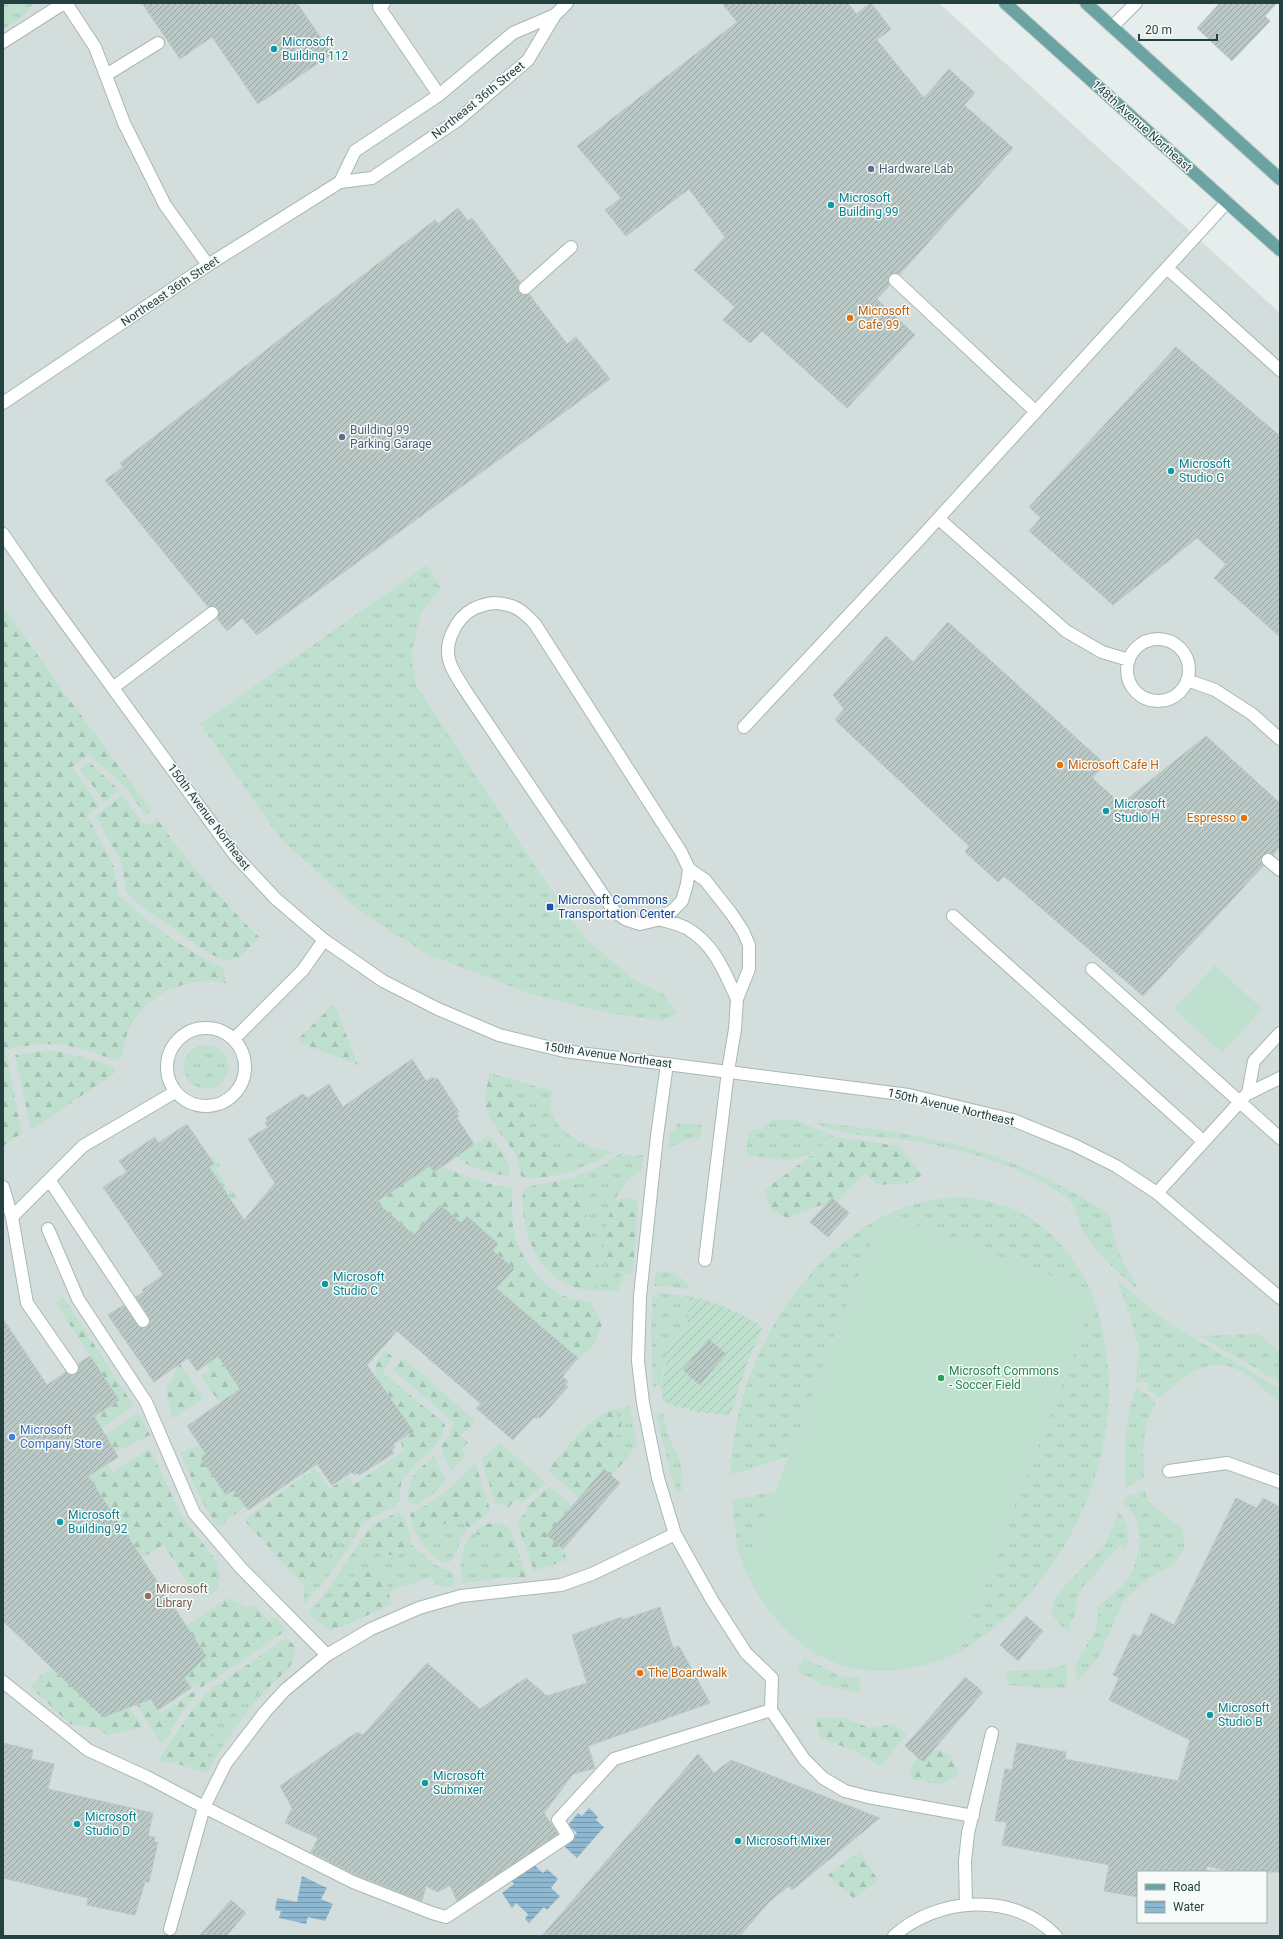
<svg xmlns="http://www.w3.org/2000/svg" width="1283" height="1939" viewBox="0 0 1283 1939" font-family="Roboto,sans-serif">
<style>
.built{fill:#d3dedc;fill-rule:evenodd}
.grass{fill:url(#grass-tufts)}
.forest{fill:url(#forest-firs)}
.garden{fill:url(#garden-furrows);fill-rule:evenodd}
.pitch{fill:#bfdfcf}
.water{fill:url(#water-rules)}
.building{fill:url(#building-hatch);stroke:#b8c8c5}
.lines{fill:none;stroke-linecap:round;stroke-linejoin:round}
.service-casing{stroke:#a7b7b5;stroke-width:14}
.pedestrian-casing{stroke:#a7b7b5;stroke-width:14}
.minor-casing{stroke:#a7b7b5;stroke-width:14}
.tertiary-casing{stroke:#a7b7b5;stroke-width:14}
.primary-casing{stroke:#c2cac9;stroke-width:14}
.service{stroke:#fff;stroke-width:12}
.pedestrian{stroke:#fff;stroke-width:12}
.minor{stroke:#fff;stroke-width:12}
.tertiary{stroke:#fff;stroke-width:12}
.primary{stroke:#6aa3a2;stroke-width:12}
.culture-dot{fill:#0f9aa8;stroke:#f6faf9;stroke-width:1.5}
.service-dot{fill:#5c6f8a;stroke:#f6faf9;stroke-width:1.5}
.food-dot{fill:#e8710a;stroke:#f6faf9;stroke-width:1.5}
.transit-dot{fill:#1a4fb4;stroke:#f6faf9;stroke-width:1.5}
.leisure-dot{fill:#2e9e5b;stroke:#f6faf9;stroke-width:1.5}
.shop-dot{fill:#3f7fe0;stroke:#f6faf9;stroke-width:1.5}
.education-dot{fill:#8d6e63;stroke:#f6faf9;stroke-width:1.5}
.labels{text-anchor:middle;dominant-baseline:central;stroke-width:3;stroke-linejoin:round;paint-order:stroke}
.culture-label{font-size:12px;fill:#0d838f;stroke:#f6faf9;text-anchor:start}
.street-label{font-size:12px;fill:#24413f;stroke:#f6faf9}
.service-label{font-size:12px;fill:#4e5e75;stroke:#f6faf9;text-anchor:start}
.food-label{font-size:12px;fill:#c56008;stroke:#f6faf9;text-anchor:start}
.transit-label{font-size:12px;fill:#164399;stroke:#f6faf9;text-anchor:start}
.leisure-label{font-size:12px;fill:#27864d;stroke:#f6faf9;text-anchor:start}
.shop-label{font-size:12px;fill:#366cbe;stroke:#f6faf9;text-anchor:start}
.education-label{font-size:12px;fill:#785e54;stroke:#f6faf9;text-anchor:start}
</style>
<defs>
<pattern id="grass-tufts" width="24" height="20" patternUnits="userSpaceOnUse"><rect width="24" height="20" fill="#bfdfcf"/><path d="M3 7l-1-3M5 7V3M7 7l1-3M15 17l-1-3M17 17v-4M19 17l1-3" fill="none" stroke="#a4c1b3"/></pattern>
<pattern id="forest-firs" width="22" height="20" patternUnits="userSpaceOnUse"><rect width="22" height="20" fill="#bfdfcf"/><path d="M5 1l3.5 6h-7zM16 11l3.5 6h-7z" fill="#a4c1b3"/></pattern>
<pattern id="garden-furrows" width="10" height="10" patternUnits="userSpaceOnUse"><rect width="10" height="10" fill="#bfdfcf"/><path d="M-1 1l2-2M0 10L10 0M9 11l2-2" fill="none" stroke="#a4c1b3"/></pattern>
<pattern id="water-rules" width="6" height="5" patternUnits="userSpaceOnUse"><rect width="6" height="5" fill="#8eb8d2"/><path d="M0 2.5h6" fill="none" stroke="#7497ac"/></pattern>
<pattern id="building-hatch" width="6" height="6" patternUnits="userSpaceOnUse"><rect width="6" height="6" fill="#bac9c6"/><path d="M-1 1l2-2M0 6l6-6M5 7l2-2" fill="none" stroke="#97a5a2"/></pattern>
</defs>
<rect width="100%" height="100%" fill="#e5eeec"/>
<path class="built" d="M3,3H939L1280,313V1936H3ZM1138,1872H1266V1922H1138Z"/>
<path class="grass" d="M3,3H34L23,16L3,29Z
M427,565L441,588L421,613L411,655L417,687L541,875L586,939L633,979L663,994L677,1013L662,1021L614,1014L531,994L427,954L361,912L281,839L200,724Z
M184 1067a22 22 0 1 1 44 0a22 22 0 1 1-44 0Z
M490,1073L552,1091C552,1096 550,1102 551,1107C554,1134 589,1149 612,1152L597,1161L565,1174L557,1160L544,1149L520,1108Z
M773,1119L796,1120L835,1137L812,1153L790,1161L746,1155L749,1130H761Z
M814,1122C878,1129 944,1137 1004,1160C1041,1174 1076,1193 1109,1214C1115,1246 1123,1266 1141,1292C1121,1276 1101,1257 1086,1236C1079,1226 1079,1215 1073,1205C1067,1196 1056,1190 1047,1185C1009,1163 967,1151 924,1143C890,1136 843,1138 814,1122Z
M677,1123L702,1125L700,1138L688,1139L668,1148L670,1132H675Z
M621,1153L633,1156L643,1155V1170L629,1178L615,1200L608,1265L623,1275V1282H621L619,1291H597L598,1264L587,1221L584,1197L572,1178L600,1167Z
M213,1157L220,1165L216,1169L226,1184L225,1185L228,1190H232L237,1198L231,1201L209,1167L214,1164L211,1159Z
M960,1197C1025,1202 1063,1234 1091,1291L889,1214C912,1203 936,1198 960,1197Z
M880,1218L789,1456L731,1475C732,1460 732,1444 735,1430C751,1343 803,1261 880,1218Z
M656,1271C675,1273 680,1273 691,1289L654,1286Z
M1117,1280L1167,1322L1280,1389V1401C1266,1393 1255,1379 1241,1371C1206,1353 1184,1377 1160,1398L1147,1388L1149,1385L1143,1380L1140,1383L1136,1382L1139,1349L1131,1318Z
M656,1293L689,1296C689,1305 690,1316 687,1324C684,1332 678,1335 674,1342C665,1354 662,1371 661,1386L653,1387L651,1328L653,1295L656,1296Z
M1094,1300C1140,1430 1075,1584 958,1653Z
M1259,1334L1280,1352V1382L1199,1336Z
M1136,1388L1147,1394L1156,1403C1141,1429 1143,1449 1144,1478L1125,1488C1124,1454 1124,1420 1136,1388Z
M630,1406L637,1445L626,1460L612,1439L620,1432L622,1420L612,1410Z
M663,1413L668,1435L681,1462L682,1491L677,1493L669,1468L656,1414Z
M1145,1490L1149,1502L1183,1530L1185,1548L1173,1565L1154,1575L1138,1587L1124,1600L1098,1658L1077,1682C1077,1677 1075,1668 1077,1663C1083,1647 1105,1626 1096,1608C1104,1601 1115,1594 1122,1586C1137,1570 1144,1540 1136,1519C1134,1512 1126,1508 1123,1502L1126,1497Z
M775,1492L745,1570L737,1546L732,1500Z
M1119,1512C1128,1527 1131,1532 1126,1549L1119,1546L1083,1587L1076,1602V1613L1071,1622L1068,1632C1061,1626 1050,1618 1052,1607C1056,1589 1094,1560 1105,1543C1111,1534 1114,1522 1119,1512Z
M455,1520L463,1522L468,1528C466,1531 463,1534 461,1538C458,1545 457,1557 451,1561C440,1570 419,1540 415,1532L431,1523L436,1528Z
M357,1533L340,1561L305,1604L303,1602L305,1587L339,1543Z
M472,1534C498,1535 504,1556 510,1577L462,1583C459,1565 461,1548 472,1534Z
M361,1540L367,1541L373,1548L406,1551L411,1544L433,1564L452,1572L455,1585L442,1588L440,1584L434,1585L431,1577L389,1592L384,1577L348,1580L317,1621L308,1613L324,1595Z
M804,1658L841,1676L860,1678L859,1693L824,1685L797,1671Z
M1067,1665V1688H1037L1008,1685L1005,1671L1043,1670Z
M265,1691C242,1717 223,1743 207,1773L209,1737L219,1716L234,1702Z"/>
<path class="forest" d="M3,606L66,695L152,811L145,814L126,788L89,754L72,767L99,806L87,815L114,867L118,894C148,924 186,951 224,968L226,983C176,974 126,1004 122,1057L117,1060C107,1058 97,1053 87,1050C57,1042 36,1043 5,1050L22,1133L3,1146Z
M89,762L119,790L105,802L80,769Z
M122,795L143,824H151L157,819C188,862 222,901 260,938L239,957L227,961L208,953L144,908L126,891L121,862L96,816Z
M332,1006L336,1008L358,1065L299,1042L298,1039Z
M47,1050C71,1053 92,1059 114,1068L115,1073L31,1130L15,1055Z
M490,1073L520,1108L544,1149L557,1160L565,1174L529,1179L521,1176C519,1168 518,1158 514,1152C492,1118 478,1119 490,1073Z
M489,1135C499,1148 510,1158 509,1176C494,1174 466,1168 457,1156Z
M835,1137L899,1146L922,1175L910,1183L878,1185L864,1173L837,1203L832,1198L825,1205L818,1206L787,1218L770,1208L765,1190Z
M430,1166L434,1172L441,1167L486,1183L512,1188C512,1201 512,1213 513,1226C517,1255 541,1288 569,1298C576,1300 584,1301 591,1302L602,1325L593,1347L578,1358L496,1288L513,1269L492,1250L498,1244L467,1217L461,1223L440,1205L414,1235L376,1202Z
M572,1178L584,1197L587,1221L598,1264L597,1291C552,1291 526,1252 523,1210C523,1204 521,1194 525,1189C527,1186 564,1180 572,1178Z
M629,1198L638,1201L633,1270L629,1275H623L608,1265C600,1235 604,1229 615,1200Z
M63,1297L134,1406L92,1434L74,1430L119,1400L55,1302Z
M385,1351L393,1357L382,1372L445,1424L443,1433L434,1447L412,1468L401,1483L400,1501L394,1507L363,1522L357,1533L339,1543L305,1587L244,1520L315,1468L329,1489L348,1477L353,1485L404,1451L375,1371L377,1361Z
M218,1357L244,1395L220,1403L201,1376L210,1370L206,1364Z
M403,1358L476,1421L461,1436L468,1442L461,1450L466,1454L451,1471L443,1454L442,1446L449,1435L454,1422L393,1370Z
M180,1364L204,1398L173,1418L166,1389Z
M612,1410L622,1420L620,1432L612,1439L626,1460L611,1475L604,1469L579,1498L548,1470C566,1450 587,1418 612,1410Z
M138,1413L150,1435L115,1452L105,1435Z
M500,1443L546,1483L521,1503L516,1499L508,1508L502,1502L497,1507L481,1459Z
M200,1444L207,1454L201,1458L226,1495L235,1489L245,1506L218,1528L201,1499L180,1453Z
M150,1449L182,1517L217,1562L220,1574L218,1589L206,1597L202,1592L195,1596L164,1544L141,1558L82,1480L107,1464L113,1472Z
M434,1456L446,1480C437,1491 428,1499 415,1505L407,1501C409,1475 416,1472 434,1456Z
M475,1462L490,1510L482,1518L468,1528C457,1516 448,1523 436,1528L431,1523L415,1532L410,1515L412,1512C438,1502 456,1482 475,1462Z
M550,1486L572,1506L547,1535L563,1549L567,1560L534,1571L517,1523L528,1509L526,1507Z
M399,1513C408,1519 409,1534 411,1544L406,1551L396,1557L373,1548L367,1541L361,1540C370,1525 383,1518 399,1513Z
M494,1523L504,1525L511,1530L527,1577H510C504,1556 498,1535 472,1534L486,1524Z
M377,1572L384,1577L392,1604L342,1627L330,1630L317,1621L348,1580L359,1573Z
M227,1598L248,1608L253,1605L269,1621L273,1617L280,1623L285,1631L201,1688L198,1683L191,1688L184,1678L206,1656L186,1626Z
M286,1638L295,1646L294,1658L289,1668L265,1691L234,1702L219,1716L209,1737L207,1773L171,1762L170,1764L158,1760C176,1737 188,1711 209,1691Z
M53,1669L103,1717L129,1708L143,1727L107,1735L97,1728L70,1724L31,1687L40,1676Z
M194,1691L197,1694L184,1709L162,1745L137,1705L151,1699L161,1714Z
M814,1718H844L869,1728L894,1724L907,1735L880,1766L859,1753L821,1738Z
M934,1749L951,1755L959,1775L940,1785L913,1779L909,1770L918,1757L923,1762Z
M860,1852L878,1880L854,1899L828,1875Z"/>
<path class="garden" d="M689,1296C716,1301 737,1312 760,1325L762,1329L747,1363L730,1415L697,1412L663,1402L661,1386L665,1369V1359L667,1351L683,1332L688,1323ZM709,1339L726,1354L700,1385L683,1370Z"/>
<path class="pitch" d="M1215,965L1262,1009L1222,1053L1174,1009Z
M889,1214L1091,1291L1094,1300L958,1653C947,1657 935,1662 924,1665C840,1688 780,1643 745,1570L880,1218Z"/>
<path class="water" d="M589,1808L598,1817L596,1820L604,1827L577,1858L565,1847L577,1833L568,1825L578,1813L582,1816Z
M533,1864L543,1873L547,1869L558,1879L551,1888L560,1896L547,1910L544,1907L529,1923L525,1919L528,1914L516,1903L512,1908L502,1893L514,1884L510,1879Z
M302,1876L327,1888L321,1899L333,1904L325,1921L308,1917L306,1924L279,1918L281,1911L275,1910L277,1898L297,1902Z"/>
<path class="building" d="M142,3H297L332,54L258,104L212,37L180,59Z
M722,3H848L856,14L871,3L891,29L877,40L924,98L949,69L975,93L964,105L1013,148L900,274L893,273L889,275L888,282L890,285L877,299L915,335L847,408L762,331L750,343L723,320L735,307L694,270L725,237L689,189L626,236L605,210L621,198L577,146L737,22Z
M1220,3H1277L1265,16L1270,21L1232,61L1197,28Z
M458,208L468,221L472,218L520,282L518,286L519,293L523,295L529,294L567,344L576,337L610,379L257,635L242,618L227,631L217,618L219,612L218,608L211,606L208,607L105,480L123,467L120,463L393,252L435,220L438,224Z
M1176,347L1280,436V637L1214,578L1226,564L1197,538L1113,605L1029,531L1041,518L1029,507Z
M948,622L1105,764L1092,778L1121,804L1206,736L1280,803V847L1273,855L1269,853L1263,855L1261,859L1263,866L1143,996L1004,876L998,882L965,852L969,846L835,720L844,709L833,695L886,636L913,662Z
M412,1059L426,1081L432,1077L434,1080L437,1078L459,1112L457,1114L459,1116L457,1118L474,1144L434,1172L430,1166L376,1202L414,1235L440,1205L461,1223L467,1216L498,1244L492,1250L514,1269L496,1288L578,1358L562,1377L568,1381L565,1385L568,1387L540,1418L538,1416L536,1419L534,1417L513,1440L476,1408L481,1404L397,1331L367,1365L413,1431L393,1444L395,1447L392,1450L394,1453L359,1475L357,1473L354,1475L352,1472L332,1485L317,1464L248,1510L234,1490L226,1495L201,1458L206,1454L187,1426L240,1389L218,1356L197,1371L188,1358L154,1382L108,1315L124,1305L137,1325L143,1328L147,1327L150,1321L149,1317L136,1297L144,1292L142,1290L163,1275L103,1187L127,1172L119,1161L155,1137L158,1143L187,1124L214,1164L209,1167L244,1220L275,1183L248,1139L268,1127L265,1123L268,1121L266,1118L302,1094L308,1098L329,1084L343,1107Z
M832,1198L849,1213L828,1237L810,1222Z
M3,1319L47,1385L66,1372L69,1375L76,1374L79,1371L78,1364L90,1356L119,1400L94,1416L118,1457L88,1476L206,1656L184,1678L191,1688L158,1710L151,1699L103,1717L3,1621Z
M709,1339L726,1354L700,1385L683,1370Z
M604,1469L620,1483L563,1549L547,1535Z
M1236,1498L1257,1508L1263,1498L1280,1507V1872H1232L1207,1866L1206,1872H1138V1897L1104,1891L1109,1865L1002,1845L1007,1822L995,1821L1005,1769L1012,1770L1017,1743L1066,1752L1065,1759L1178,1781L1190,1740L1109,1700L1119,1678L1113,1675L1133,1634L1140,1637L1151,1613L1174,1625Z
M660,1607L673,1648L679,1646L710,1703L588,1746L595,1768L573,1774L544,1813L558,1834L457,1901L450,1885L438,1892L426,1886L422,1901L356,1875L311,1852L318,1838L285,1823L292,1808L280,1786L357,1732L363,1735L427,1663L480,1709L526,1678L547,1696L587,1683L572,1635L622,1617V1620Z
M1026,1616L1043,1631L1018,1661L1000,1645Z
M965,1677L983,1692L923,1762L905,1746Z
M3,1743L33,1750L31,1759L54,1764L48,1789L153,1813L148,1836L155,1837L154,1842H158L149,1882H145L135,1915L87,1905L88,1898L3,1878Z
M698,1754L714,1773L731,1760L880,1818L792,1890L789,1886L769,1902L740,1936H542Z
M231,1900L246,1913L226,1936H199Z"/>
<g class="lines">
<g class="service-casing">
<path id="service" d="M66,3L95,47L124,123L165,205L208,265
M384,3L379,7L439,95
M3,42L64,3
M106,75L158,43
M1167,268L1280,370
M895,280L1035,411
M525,288L571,247
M939,519L1066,631L1102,652L1129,660
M494,603C514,604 521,609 535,624L681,852L689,869L687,884L682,901L672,911L657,920L640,924L625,919L614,911L465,690C460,682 453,672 450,663C443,644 456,618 473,609C479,606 486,604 494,603Z
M1127 670a31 31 0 1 1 62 0a31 31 0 1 1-62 0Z
M1187,680L1215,690L1252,714L1280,739
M114,687L212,613
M744,727L916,543L1227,202
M1268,860L1280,870
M689,869L705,880L731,913L743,931L749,945V969L737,999L735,1029L728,1071L705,1260
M953,916L1203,1141
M659,919C668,922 680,924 688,929C715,945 725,973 737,999
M1092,969L1280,1138
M167 1067a39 39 0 1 1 78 0a39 39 0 1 1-78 0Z
M234,1039L303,970L324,940
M1248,1093L1254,1061L1280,1033
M50,1181L143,1321
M3,1187L12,1217
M1157,1193L1247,1094L1280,1078
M72,1368L27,1303L12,1217L83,1146L175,1092
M1169,1471L1227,1463L1280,1482
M894,1936C937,1897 1014,1891 1056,1936"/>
</g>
<g class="pedestrian-casing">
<path id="pedestrian" d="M667,1064L657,1136L640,1296L638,1361L643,1403L658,1478L675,1534L712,1600L746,1653L772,1678L771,1710L804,1759L823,1778L845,1791L868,1797L973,1816
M48,1229L78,1299L146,1402L194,1513L241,1568L327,1655
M3,1682L88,1750L147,1777L204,1807L353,1882L432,1913L446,1917L568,1836L558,1820L614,1759L771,1710
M966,1904L965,1861L968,1833L992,1733
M170,1929L204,1807L226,1763L265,1712L285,1690L327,1655L371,1629L419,1608L461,1596L561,1585L592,1574L675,1534"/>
</g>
<g class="minor-casing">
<path id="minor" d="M1112,27L1136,3"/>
</g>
<g class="tertiary-casing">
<path id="tertiary" d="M340,182L355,151L439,95L513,33L555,15
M3,403L208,265L340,182L372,178L458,120L528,60L555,15L567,3
M3,534L45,595L234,854L276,899L324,940L383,981L438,1009L499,1035L564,1051L909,1095L1013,1120L1074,1145L1116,1166L1157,1193L1280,1298"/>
</g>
<g class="primary-casing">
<path id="primary" d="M1005,3L1280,250
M1086,3L1280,179"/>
</g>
<use href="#service" class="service"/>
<use href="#pedestrian" class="pedestrian"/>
<use href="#minor" class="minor"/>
<use href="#tertiary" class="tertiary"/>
<use href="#primary" class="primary"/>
</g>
<g class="culture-dot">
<circle cx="274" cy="49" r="4"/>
<circle cx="831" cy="205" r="4"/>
<circle cx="1171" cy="471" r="4"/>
<circle cx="1106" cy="811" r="4"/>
<circle cx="325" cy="1284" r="4"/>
<circle cx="60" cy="1522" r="4"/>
<circle cx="1210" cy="1715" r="4"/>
<circle cx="425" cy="1783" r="4"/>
<circle cx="77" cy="1824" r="4"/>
<circle cx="738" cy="1841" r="4"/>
</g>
<g class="service-dot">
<circle cx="871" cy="169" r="4"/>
<circle cx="342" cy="437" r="4"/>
</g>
<g class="food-dot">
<circle cx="850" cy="318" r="4"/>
<circle cx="1060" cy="765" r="4"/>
<circle cx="1244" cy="818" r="4"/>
<circle cx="640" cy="1673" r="4"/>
</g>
<rect class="transit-dot" x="546" y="903" width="8" height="8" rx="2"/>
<circle class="leisure-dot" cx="941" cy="1378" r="4"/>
<circle class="shop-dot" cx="12" cy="1437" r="4"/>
<circle class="education-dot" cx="148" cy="1596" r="4"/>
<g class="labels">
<g class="culture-label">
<text x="282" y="42">Microsoft<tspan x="282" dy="14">Building 112</tspan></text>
<text x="839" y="198">Microsoft<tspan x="839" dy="14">Building 99</tspan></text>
<text x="1179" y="464">Microsoft<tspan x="1179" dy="14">Studio G</tspan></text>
<text x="1114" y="804">Microsoft<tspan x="1114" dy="14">Studio H</tspan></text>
<text x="333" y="1277">Microsoft<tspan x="333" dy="14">Studio C</tspan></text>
<text x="68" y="1515">Microsoft<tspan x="68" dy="14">Building 92</tspan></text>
<text x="1218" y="1708">Microsoft<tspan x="1218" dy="14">Studio B</tspan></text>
<text x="433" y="1776">Microsoft<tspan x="433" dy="14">Submixer</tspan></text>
<text x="85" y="1817">Microsoft<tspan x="85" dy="14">Studio D</tspan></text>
<text x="746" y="1841">Microsoft Mixer</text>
</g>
<g class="street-label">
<text transform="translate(478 100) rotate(-39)">Northeast 36th Street</text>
<text transform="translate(1142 126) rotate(42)">148th Avenue Northeast</text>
<text transform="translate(170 291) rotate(-34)">Northeast 36th Street</text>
<text transform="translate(209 817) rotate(53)">150th Avenue Northeast</text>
<text transform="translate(608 1055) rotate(8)">150th Avenue Northeast</text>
<text transform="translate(951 1107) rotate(13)">150th Avenue Northeast</text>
</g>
<g class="service-label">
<text x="879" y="169">Hardware Lab</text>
<text x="350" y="430">Building 99<tspan x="350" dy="14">Parking Garage</tspan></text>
</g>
<g class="food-label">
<text x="858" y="311">Microsoft<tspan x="858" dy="14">Cafe 99</tspan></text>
<text x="1068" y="765">Microsoft Cafe H</text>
<text x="1236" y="818" text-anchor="end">Espresso</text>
<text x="648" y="1673">The Boardwalk</text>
</g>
<g class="transit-label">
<text x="558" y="900">Microsoft Commons<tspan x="558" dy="14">Transportation Center</tspan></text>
</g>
<g class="leisure-label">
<text x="949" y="1371">Microsoft Commons<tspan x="949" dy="14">- Soccer Field</tspan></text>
</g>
<g class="shop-label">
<text x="20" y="1430">Microsoft<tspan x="20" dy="14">Company Store</tspan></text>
</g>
<g class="education-label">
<text x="156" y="1589">Microsoft<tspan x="156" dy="14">Library</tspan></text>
</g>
</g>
<rect width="1283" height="1939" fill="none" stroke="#24413f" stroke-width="8"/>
<rect x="1137" y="1871" width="130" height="52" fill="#f6faf9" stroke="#a2b0af"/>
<rect x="1145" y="1884" width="20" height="6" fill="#6aa3a2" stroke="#a2b0af"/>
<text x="1173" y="1891" font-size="12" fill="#24413f">Road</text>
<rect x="1145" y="1901" width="20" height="12" fill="url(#water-rules)" stroke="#a2b0af"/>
<text x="1173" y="1911" font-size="12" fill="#24413f">Water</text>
<path d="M1139 34v6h78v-6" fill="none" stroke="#24413f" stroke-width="2"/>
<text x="1145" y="34" font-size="12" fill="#24413f" stroke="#f6faf9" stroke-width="3" paint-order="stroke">20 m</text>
</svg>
